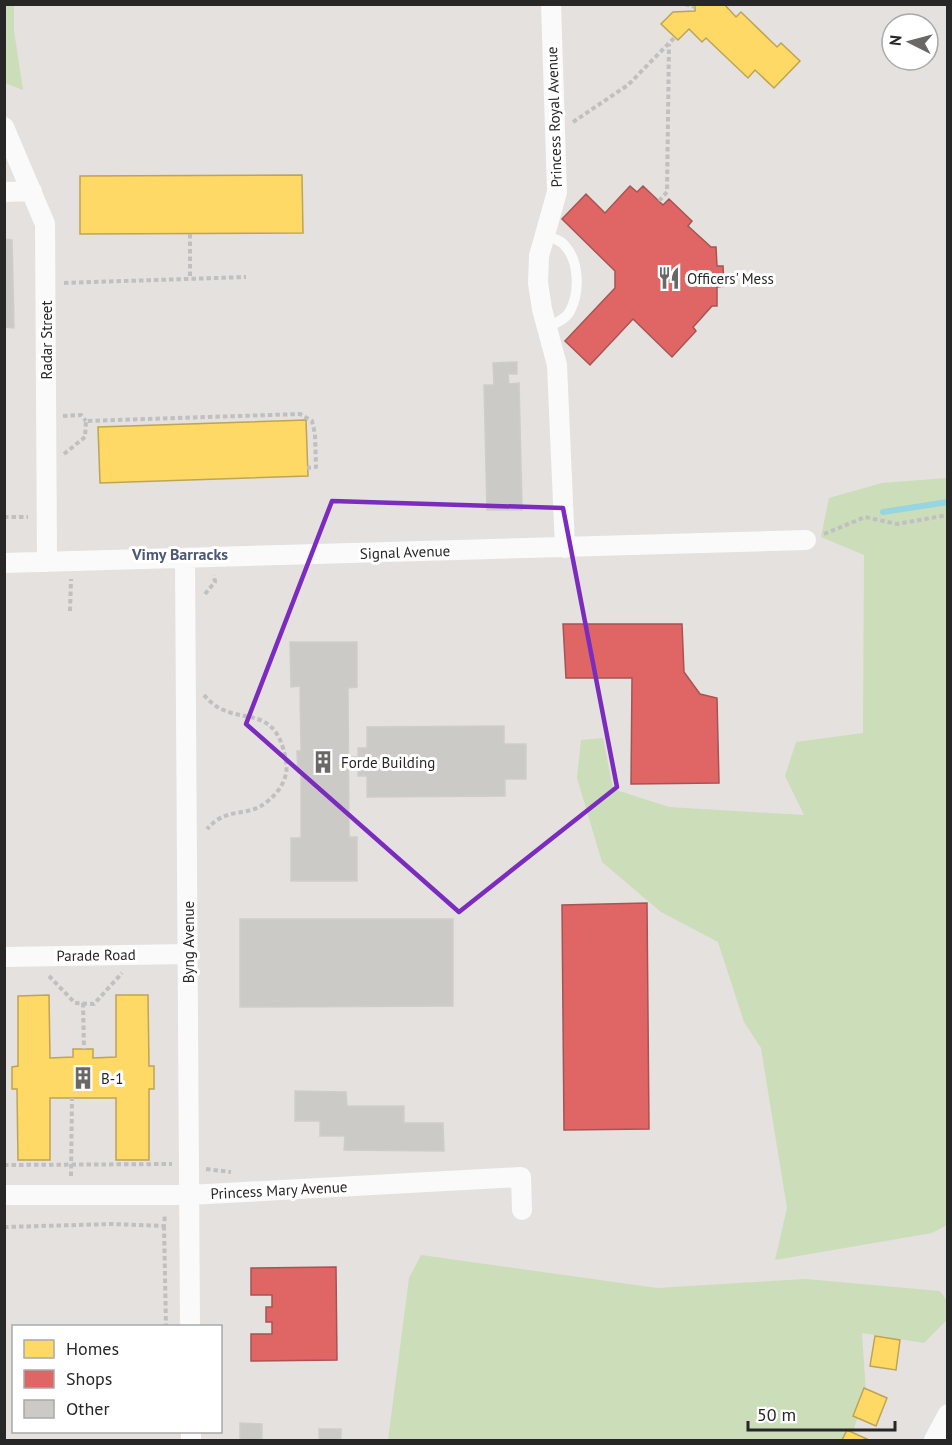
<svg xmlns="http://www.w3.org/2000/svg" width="952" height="1445" viewBox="0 0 952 1445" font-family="'PT Sans',sans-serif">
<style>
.green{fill:#ccddb9}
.homes{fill:#ffd966;stroke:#bea453;stroke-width:1.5}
.shops{fill:#e06666;stroke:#a85353;stroke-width:1.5}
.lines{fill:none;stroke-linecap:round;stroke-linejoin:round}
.stream{stroke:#97d5e0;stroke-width:6}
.building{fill:#cccac7;stroke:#cfcdca;stroke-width:1.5}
.path{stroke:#c1c0c0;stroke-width:4;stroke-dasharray:4.5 3;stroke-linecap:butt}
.lane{stroke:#fbfafa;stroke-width:10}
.street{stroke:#fbfafa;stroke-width:20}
.marked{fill:none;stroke:#7b2cbf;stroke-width:4.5;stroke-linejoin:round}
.labels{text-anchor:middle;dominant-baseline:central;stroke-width:6;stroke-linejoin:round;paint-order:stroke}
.street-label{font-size:15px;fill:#272727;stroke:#fff}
.poi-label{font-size:15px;fill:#272727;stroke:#fff;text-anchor:start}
.neighbourhood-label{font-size:16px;font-weight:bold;fill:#4d5873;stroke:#fff}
</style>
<rect width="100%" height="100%" fill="#e4e1de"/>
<path class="green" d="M4,5H14V31L23,90L5,83Z
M947,478V1225L932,1233L775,1260L787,1208L761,1048L744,1022L718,942L661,912L602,862L577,778L581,740L603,738L613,789L669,807L804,815L785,776L796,742L863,733L864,555L821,537L829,498L882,483Z
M421,1255L657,1288L805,1279L940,1291L947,1301V1320L924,1343L862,1333L866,1393L850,1440H388L409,1278Z"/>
<path class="homes" d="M695,4H724L736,17L741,12L777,47L781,43L800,61L774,88L755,70L748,78L706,38L702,42L689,29L678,40L661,24L673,12L695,11Z
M302,175L303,233L80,234V176Z
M306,420L308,476L100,483L98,427Z
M49,995L50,1058L73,1057V1049H93V1058L116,1057V995H148L149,1066H154V1089H149V1160H116V1098H50V1160H18L17,1089H12V1067L18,1066V996Z
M875,1336L900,1340L896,1370L870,1366Z
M864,1388L887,1398L876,1426L853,1416Z
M847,1430L869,1440H842Z"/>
<path class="shops" d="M630,186L637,192L643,186L663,205L669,199L692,221L688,226L711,247H716L717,266H723L724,286L717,287V306H712L695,325L693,327L696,331L672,357L633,319L590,365L565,341L615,288V271L562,219L586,194L605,213Z
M563,624H682L684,672L700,694L717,698L719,783L631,784L632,678H566Z
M647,903L649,1129L564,1130L562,905Z
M336,1267L337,1360L251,1361V1334H272V1322H266V1307H272V1295H251V1268Z"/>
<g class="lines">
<path class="stream" d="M883,512L948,502"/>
</g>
<path class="building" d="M4,239L12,240L14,328L4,327Z
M517,362V374H508L509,384L519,383L522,510H487L484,385H494L493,363Z
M290,642H357V687L348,688L349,837H357V881H291V838H301V773H298L297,751H301L300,686L291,687Z
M504,726V744H526V779H505V796L367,797V776H358V768H348V757H358V748H367V727Z
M240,919H453V1006L240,1007Z
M295,1091L346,1092L347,1106H404V1123H443L444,1151L344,1150L345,1136H320V1121H295Z
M240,1423L262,1424V1440H240Z
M319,1429H341V1440H319Z"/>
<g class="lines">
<path class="path" d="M685,4L695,7
M573,122L628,85L675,37
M659,201L667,192L669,44
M190,234V279
M64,283L246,277
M63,416L81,415L86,421
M64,454L85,437L86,421L300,414L312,421L315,434L316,467L307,468
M4,517H28
M824,534L865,517L897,524L948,515
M205,594L215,582L214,575
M70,611L71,579
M204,695C234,732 275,696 286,761C289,777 280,791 268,801C247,819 228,805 207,829
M49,976L75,1003L94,1004L122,973
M83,1003L84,1049
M4,1165L172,1164
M206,1169L231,1172
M71,1176L72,1098
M164,1226L166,1326
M4,1227L113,1224L164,1226L165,1214"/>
<path class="lane" d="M545,236C553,238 561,240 566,247C579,262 580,293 570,311C566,319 556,323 548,327"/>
<path class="street" d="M551,4L557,192L539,256L538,283L542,309L557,365L565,548
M4,127L45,224L47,562
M4,192L32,191
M185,558L190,1326
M4,563L806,540
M4,957L188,954
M4,1195H189L521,1177L522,1210
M191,1432V1440
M934,1440L948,1414"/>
</g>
<path class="marked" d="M332,501L563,508L617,787L459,912L246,724Z"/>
<defs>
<g id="restaurant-bare" transform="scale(1.8)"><path d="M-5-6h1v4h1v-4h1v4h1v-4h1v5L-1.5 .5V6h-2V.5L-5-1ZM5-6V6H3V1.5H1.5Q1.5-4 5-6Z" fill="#696867" stroke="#fff" stroke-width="2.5" paint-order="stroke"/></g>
<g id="building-bare" transform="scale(1.8)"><path d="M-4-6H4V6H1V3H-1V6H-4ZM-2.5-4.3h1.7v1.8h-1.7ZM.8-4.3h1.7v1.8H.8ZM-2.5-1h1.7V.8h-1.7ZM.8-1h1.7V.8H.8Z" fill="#696867" stroke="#fff" stroke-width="2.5" paint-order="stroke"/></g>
</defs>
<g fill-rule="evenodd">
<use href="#restaurant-bare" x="669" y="278"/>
<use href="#building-bare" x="323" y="762"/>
<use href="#building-bare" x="83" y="1078"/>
</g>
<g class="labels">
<g class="street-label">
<text transform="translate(554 117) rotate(-92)">Princess Royal Avenue</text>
<text transform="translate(46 340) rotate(-90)">Radar Street</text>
<text transform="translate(405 552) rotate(-2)">Signal Avenue</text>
<text transform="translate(188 942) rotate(-90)">Byng Avenue</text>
<text transform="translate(96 955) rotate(-1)">Parade Road</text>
<text transform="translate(279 1190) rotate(-3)">Princess Mary Avenue</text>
</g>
<g class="poi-label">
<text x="687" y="278">Officers' Mess</text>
<text x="341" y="762">Forde Building</text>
<text x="101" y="1078">B-1</text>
</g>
<g class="neighbourhood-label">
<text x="180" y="554">Vimy Barracks</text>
</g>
</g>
<rect width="952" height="1445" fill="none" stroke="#272727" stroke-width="12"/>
<rect x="12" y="1325" width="210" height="108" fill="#ffffff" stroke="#a9a9a9" stroke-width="1.5"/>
<rect x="24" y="1340" width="30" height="18" fill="#ffd966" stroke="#a9a9a9" stroke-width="1.5"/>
<text x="66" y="1355" font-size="18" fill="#272727">Homes</text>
<rect x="24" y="1370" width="30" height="18" fill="#e06666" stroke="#a9a9a9" stroke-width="1.5"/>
<text x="66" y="1385" font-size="18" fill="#272727">Shops</text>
<rect x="24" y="1400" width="30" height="18" fill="#cccac7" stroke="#a9a9a9" stroke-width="1.5"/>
<text x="66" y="1415" font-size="18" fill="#272727">Other</text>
<g transform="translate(910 42) rotate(276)"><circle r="28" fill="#ffffff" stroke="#a9a9a9" stroke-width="1.5"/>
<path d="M0-4.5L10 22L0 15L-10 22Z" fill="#696867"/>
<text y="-9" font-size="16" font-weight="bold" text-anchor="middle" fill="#272727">N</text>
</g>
<path d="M748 1421v9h147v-9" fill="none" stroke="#272727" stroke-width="3"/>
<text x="757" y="1421" font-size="18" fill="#272727" stroke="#ffffff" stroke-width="4.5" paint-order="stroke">50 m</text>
</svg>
